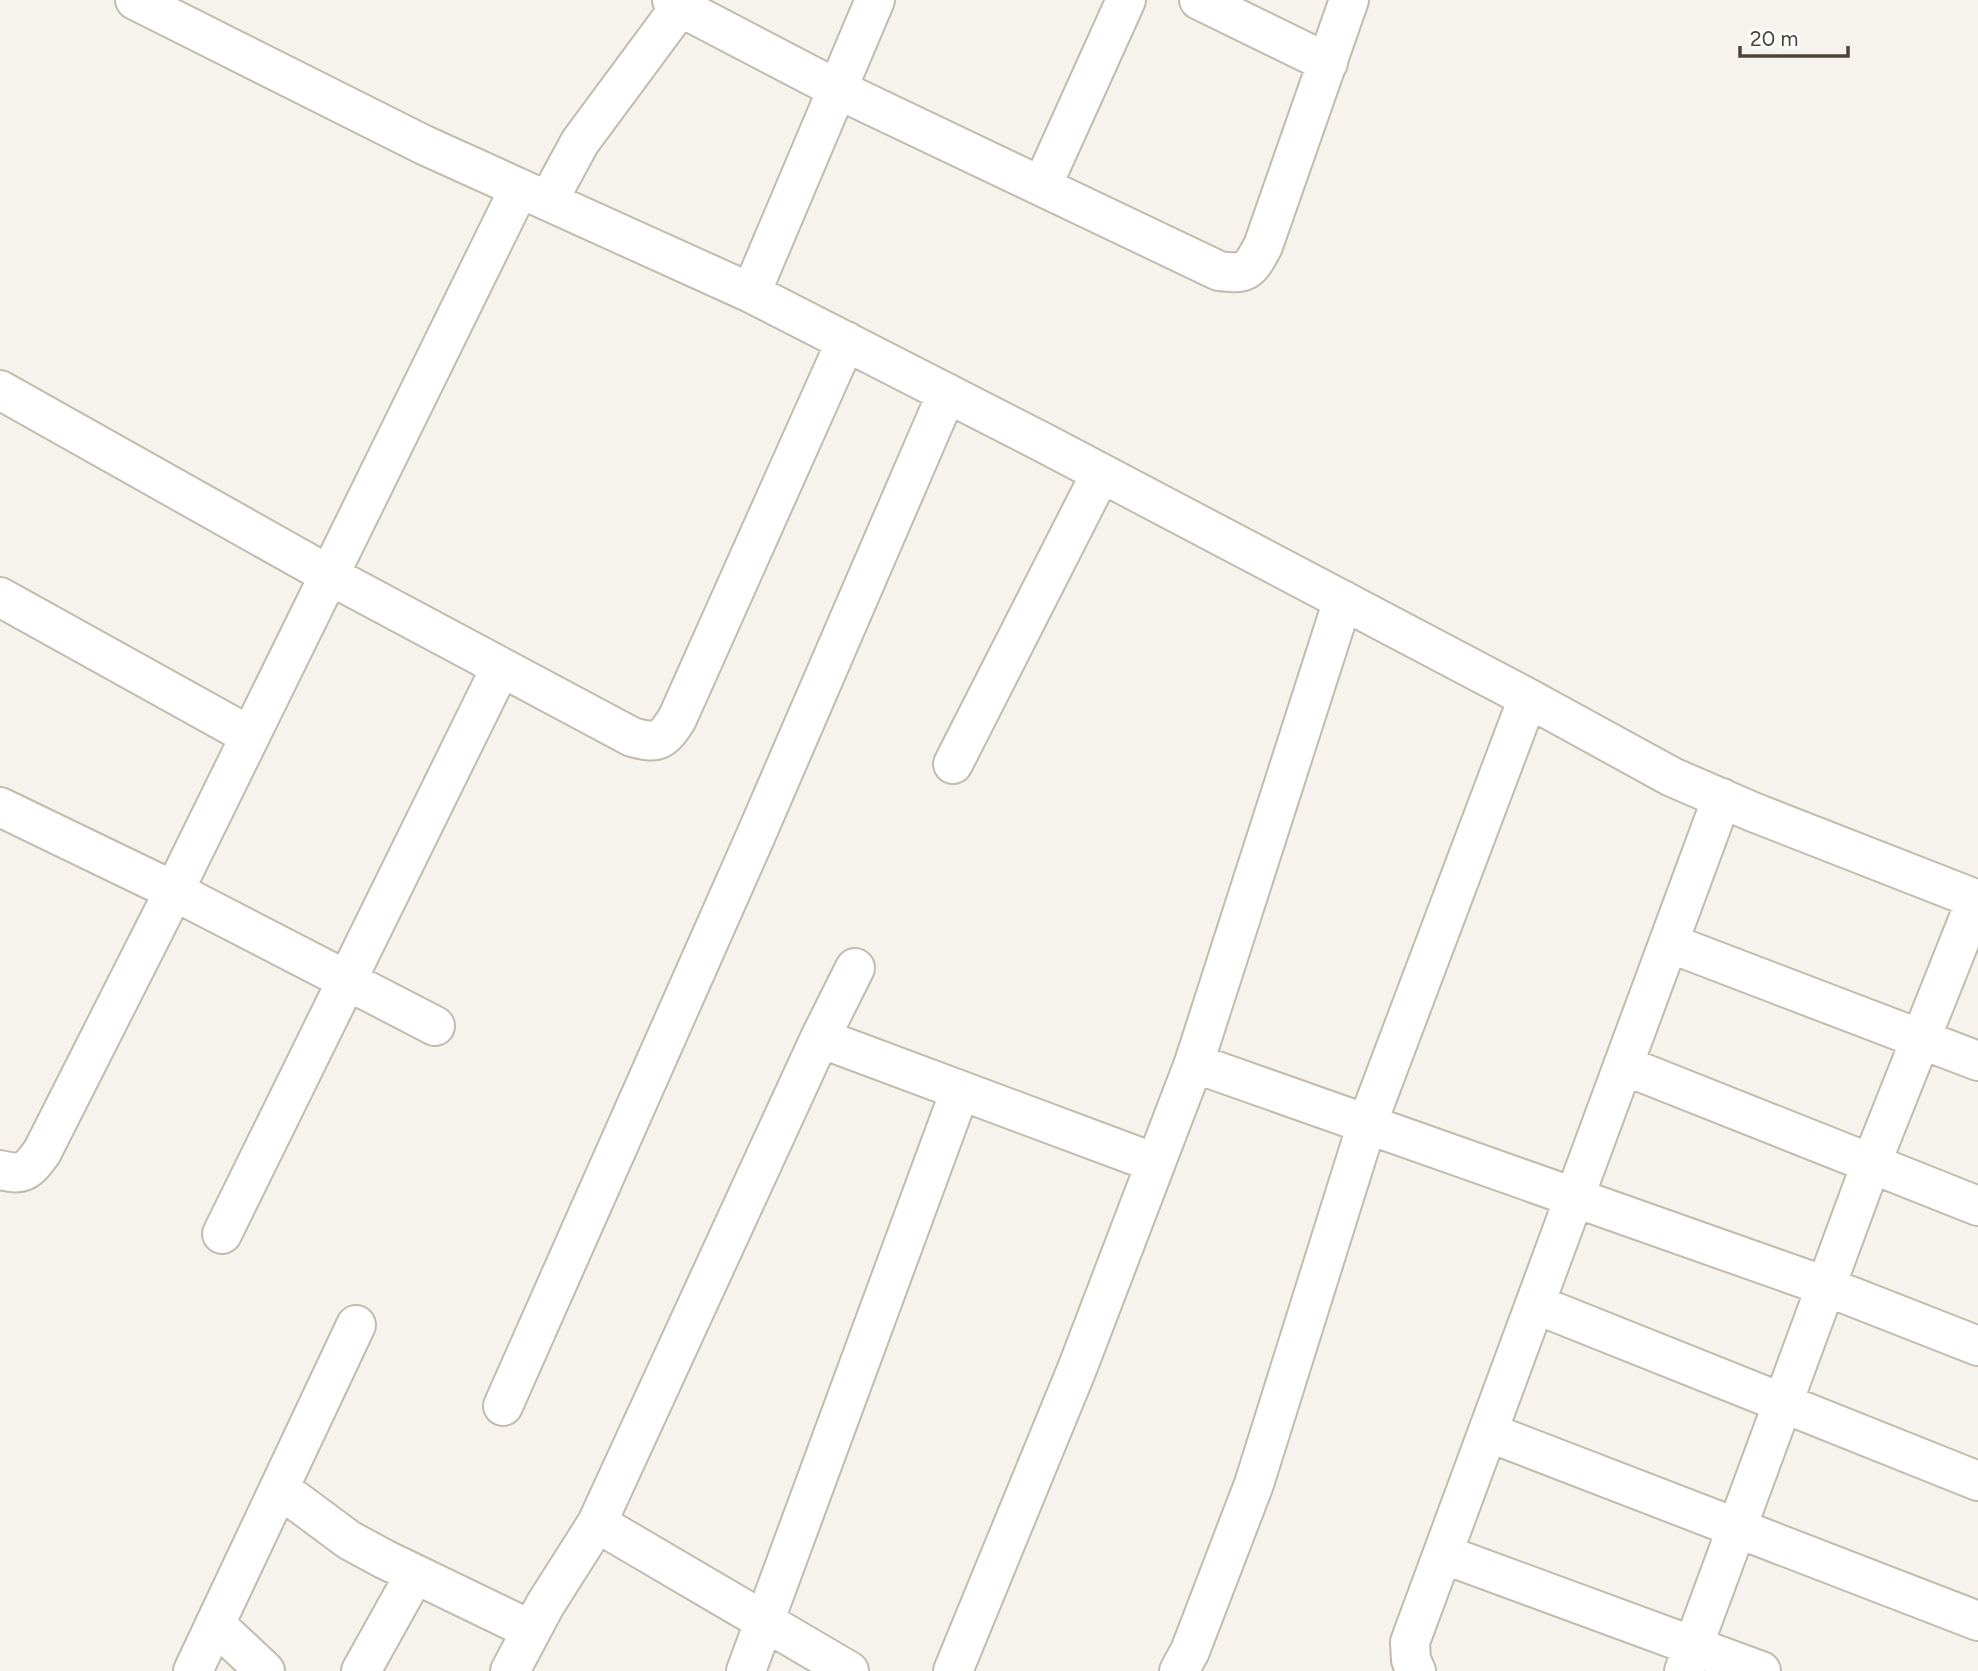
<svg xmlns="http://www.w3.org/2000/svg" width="1978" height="1671" viewBox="0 0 1978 1671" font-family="Figtree,sans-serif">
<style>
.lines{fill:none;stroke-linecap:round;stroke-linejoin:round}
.minor-casing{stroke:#c2bbae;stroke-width:42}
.minor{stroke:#fff;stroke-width:38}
</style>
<rect width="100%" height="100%" fill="#f6f3ec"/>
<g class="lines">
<g class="minor-casing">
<path id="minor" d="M135,0L424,145L751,293L1046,444L1528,698L1672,777L1753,812L1978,900
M672,0L680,7L837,89L1219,271C1248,275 1250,270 1263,246L1349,0
M1199,0L1328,63
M1042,186L1126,0
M548,201L580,142L680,7
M751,293L875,0
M0,390L329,575L632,737C658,744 662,742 677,719L846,341
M0,597L250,736
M953,764L1101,473
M0,807L174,891L435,1026
M1669,943L1978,1061
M820,1038L1155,1163
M1194,1063L1825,1286L1978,1346
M1623,1065L1978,1206
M0,1170C24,1176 28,1171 42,1152L174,891L519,189
M222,1234L501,667
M1535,1304L1978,1481
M503,1406L753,842L947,393
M1488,1432L1978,1621
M279,1488L349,1540L384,1559L531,1630
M597,1523L849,1671
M1443,1554L1761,1671
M215,1624L265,1671
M193,1671L356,1325
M361,1671L415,1574
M510,1671L545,1605L597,1523L820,1038L855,968
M746,1671L960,1091
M953,1671L1077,1369L1194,1063L1343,600
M1179,1671L1190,1651L1254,1484L1367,1124L1528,698
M1416,1671L1411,1660L1410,1642L1722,798
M1684,1671L1871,1164L1976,900"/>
</g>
<use href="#minor" class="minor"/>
</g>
<path d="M1740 46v10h108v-10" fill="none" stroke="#4b4439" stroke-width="3.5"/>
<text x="1750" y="46" font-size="21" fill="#4b4439" stroke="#ffffff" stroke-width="5" paint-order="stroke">20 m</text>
</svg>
